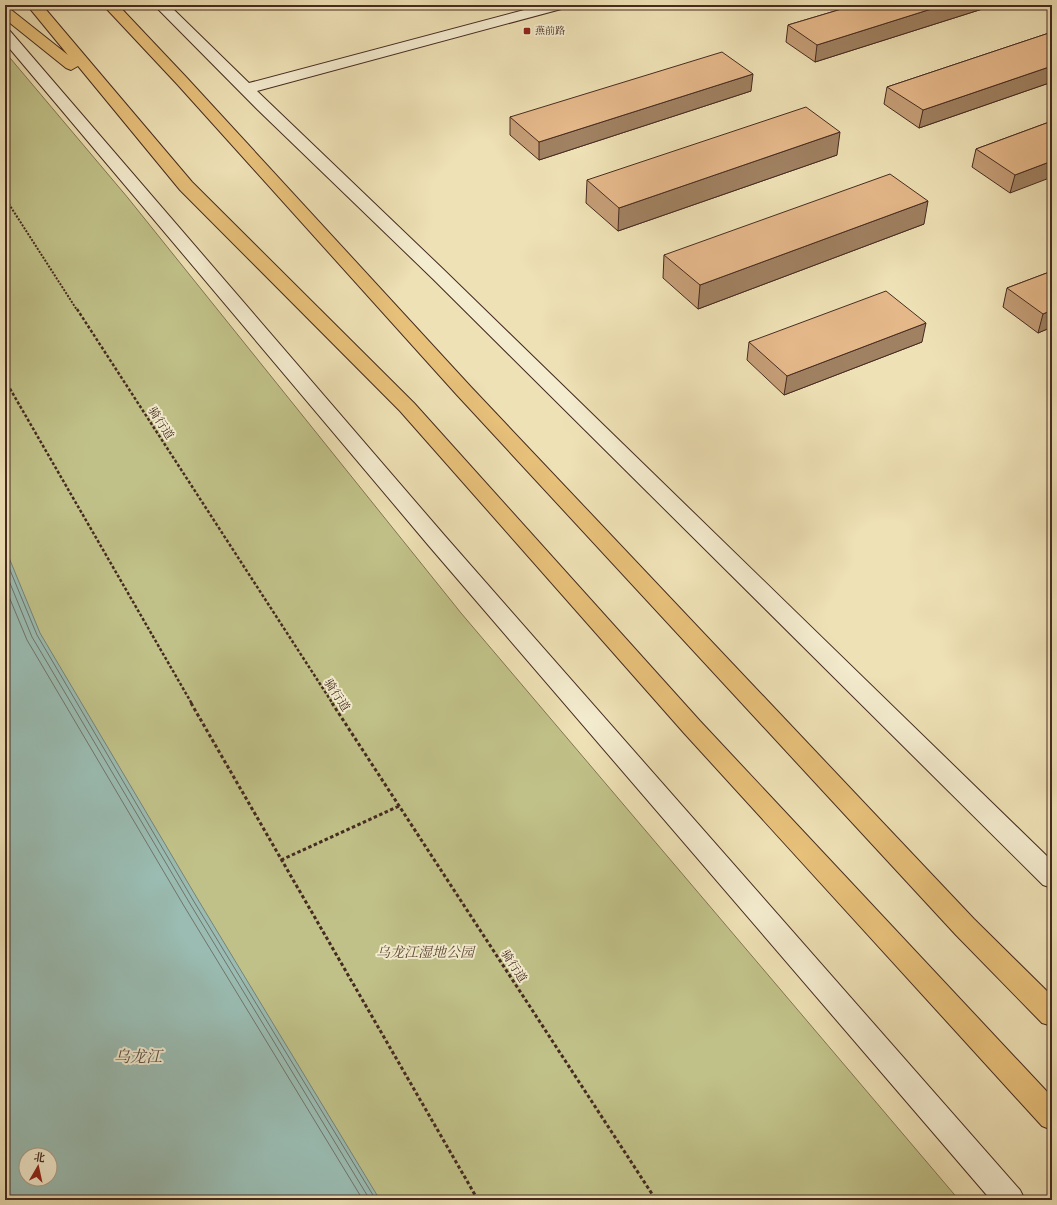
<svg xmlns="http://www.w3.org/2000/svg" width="1057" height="1205" viewBox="0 0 1057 1205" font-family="'IM FELL Great Primer','Noto Serif SC',serif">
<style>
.green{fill:#c0c188;stroke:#837654}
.water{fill:#9abcb2;stroke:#788278;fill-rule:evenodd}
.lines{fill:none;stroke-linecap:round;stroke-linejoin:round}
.shore{stroke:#70746a;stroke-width:1}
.secondary-casing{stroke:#462b21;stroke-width:2}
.highway-casing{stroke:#462b21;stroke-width:2}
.path-far2{stroke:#462b21;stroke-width:2;stroke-dasharray:2 1.5;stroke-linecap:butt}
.path-far1{stroke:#462b21;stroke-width:2.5;stroke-dasharray:3 2;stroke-linecap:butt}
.path{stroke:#462b21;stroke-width:3;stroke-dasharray:3.5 2.5;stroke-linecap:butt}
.secondary{fill:#f4eccf;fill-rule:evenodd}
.highway{fill:#e7c07a;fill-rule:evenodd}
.wall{fill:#c59e77;stroke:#462b21}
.shaded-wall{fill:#a08161;stroke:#462b21}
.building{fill:#e5b88a;stroke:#462b21}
.poi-dot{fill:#8f2418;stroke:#f4eccf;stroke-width:1.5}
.labels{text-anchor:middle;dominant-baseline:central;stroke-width:4;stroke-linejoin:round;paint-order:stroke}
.far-poi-label{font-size:10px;fill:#462b21;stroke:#f4eccf;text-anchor:start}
.street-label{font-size:12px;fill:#462b21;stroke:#f4eccf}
.near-park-label{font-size:14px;font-style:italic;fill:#5e4936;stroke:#f4eccf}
.near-water-label{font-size:16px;font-style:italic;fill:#5b4f45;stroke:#f4eccf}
</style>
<rect width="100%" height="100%" fill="#eee1b5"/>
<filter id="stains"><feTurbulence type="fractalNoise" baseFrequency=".005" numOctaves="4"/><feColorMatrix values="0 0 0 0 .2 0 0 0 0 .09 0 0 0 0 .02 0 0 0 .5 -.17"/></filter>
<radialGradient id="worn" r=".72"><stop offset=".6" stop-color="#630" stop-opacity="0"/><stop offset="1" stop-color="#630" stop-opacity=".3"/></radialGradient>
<path class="green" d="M5,52L128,198L461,613L959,1200H285L5,719Z"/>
<path class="water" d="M5,548L40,633L197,898L380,1200H5ZM26,1155H50V1179H26Z"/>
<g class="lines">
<path class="shore" d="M5,558L37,635L193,900L376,1200
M5,571L32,637L189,902L370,1200
M5,587L27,640L184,906L363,1200"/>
<g class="secondary-casing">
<path id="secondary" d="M154,5H169L249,83L543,5H567L565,8L257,91L444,270L1052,861V888L1043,885L432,278L258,110Z
M5,30L10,31L445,536L1020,1190L1025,1200H991L429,546L5,43Z"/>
</g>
<g class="highway-casing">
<path id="highway" d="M27,5H42L192,182L414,403L700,721L1052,1097V1130L1042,1126L684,733L400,411L180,190L78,66L71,70L66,68L5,19V8L10,9L68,55Z
M103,5H118L187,78L471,387L974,919L1052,996V1026L1042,1023L956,935L457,395L177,84Z"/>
</g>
<path class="path-far2" d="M5,198L77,310"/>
<path class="path-far1" d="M77,309L333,704
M5,380L192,704"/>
<path class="path" d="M191,703L478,1200
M332,703L656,1200
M281,860L399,806"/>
<use href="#secondary" class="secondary"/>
<use href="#highway" class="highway"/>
</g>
<path class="wall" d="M855,5H995L815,62L786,42L788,25Z
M1052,32V82L919,128L884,104L887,87Z
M751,91L539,160L510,135V117Z
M1052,121L1010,193L972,167L976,149Z
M837,155L618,231L586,203L587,180Z
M924,224L698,309L663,278L664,255Z
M1052,271V327L1038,333L1003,307L1007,288Z
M749,342H922L784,395L747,360Z"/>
<path class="shaded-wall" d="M944,5H995L815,62L817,45Z
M1052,66V82L919,128L923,110Z
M753,74L751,91L539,160V142Z
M840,132L837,155L618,231L619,208Z
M1052,161V177L1010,193L1015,175Z
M928,201L924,224L698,309L700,285Z
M1052,310V327L1038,333L1043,314Z
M926,323L922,342L784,395L787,376Z"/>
<path class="building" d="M855,5H944L817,45L788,25Z
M1052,32V66L923,110L887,87Z
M722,52L753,74L539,142L510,117Z
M806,107L840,132L619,208L587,180Z
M1052,121V161L1015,175L976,149Z
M890,174L928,201L700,285L664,255Z
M1052,271V310L1043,314L1007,288Z
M886,291L926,323L787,376L749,342Z"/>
<rect class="poi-dot" x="523" y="27" width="8" height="8" rx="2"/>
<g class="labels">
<g class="far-poi-label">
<text x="535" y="31">燕前路</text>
</g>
<g class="street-label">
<text transform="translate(161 423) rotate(57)">骑行道</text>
<text transform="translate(337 695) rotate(57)">骑行道</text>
<text transform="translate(514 966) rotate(57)">骑行道</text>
</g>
<g class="near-park-label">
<text x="425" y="952">乌龙江湿地公园</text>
</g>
<g class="near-water-label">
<text x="138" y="1056">乌龙江</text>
</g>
</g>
<rect width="1057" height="1205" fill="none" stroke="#eee1b5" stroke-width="20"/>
<rect x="6" y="6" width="1045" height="1193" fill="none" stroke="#462b21" stroke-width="2"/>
<rect x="10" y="10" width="1037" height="1185" fill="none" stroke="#462b21"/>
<g transform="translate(38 1167) rotate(9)"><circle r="19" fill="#f4eccf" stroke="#ae9f89"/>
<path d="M0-3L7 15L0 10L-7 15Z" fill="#8f2418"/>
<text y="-6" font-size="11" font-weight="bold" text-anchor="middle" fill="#462b21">北</text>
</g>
<rect width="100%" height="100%" filter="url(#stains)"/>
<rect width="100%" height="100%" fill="url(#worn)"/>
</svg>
